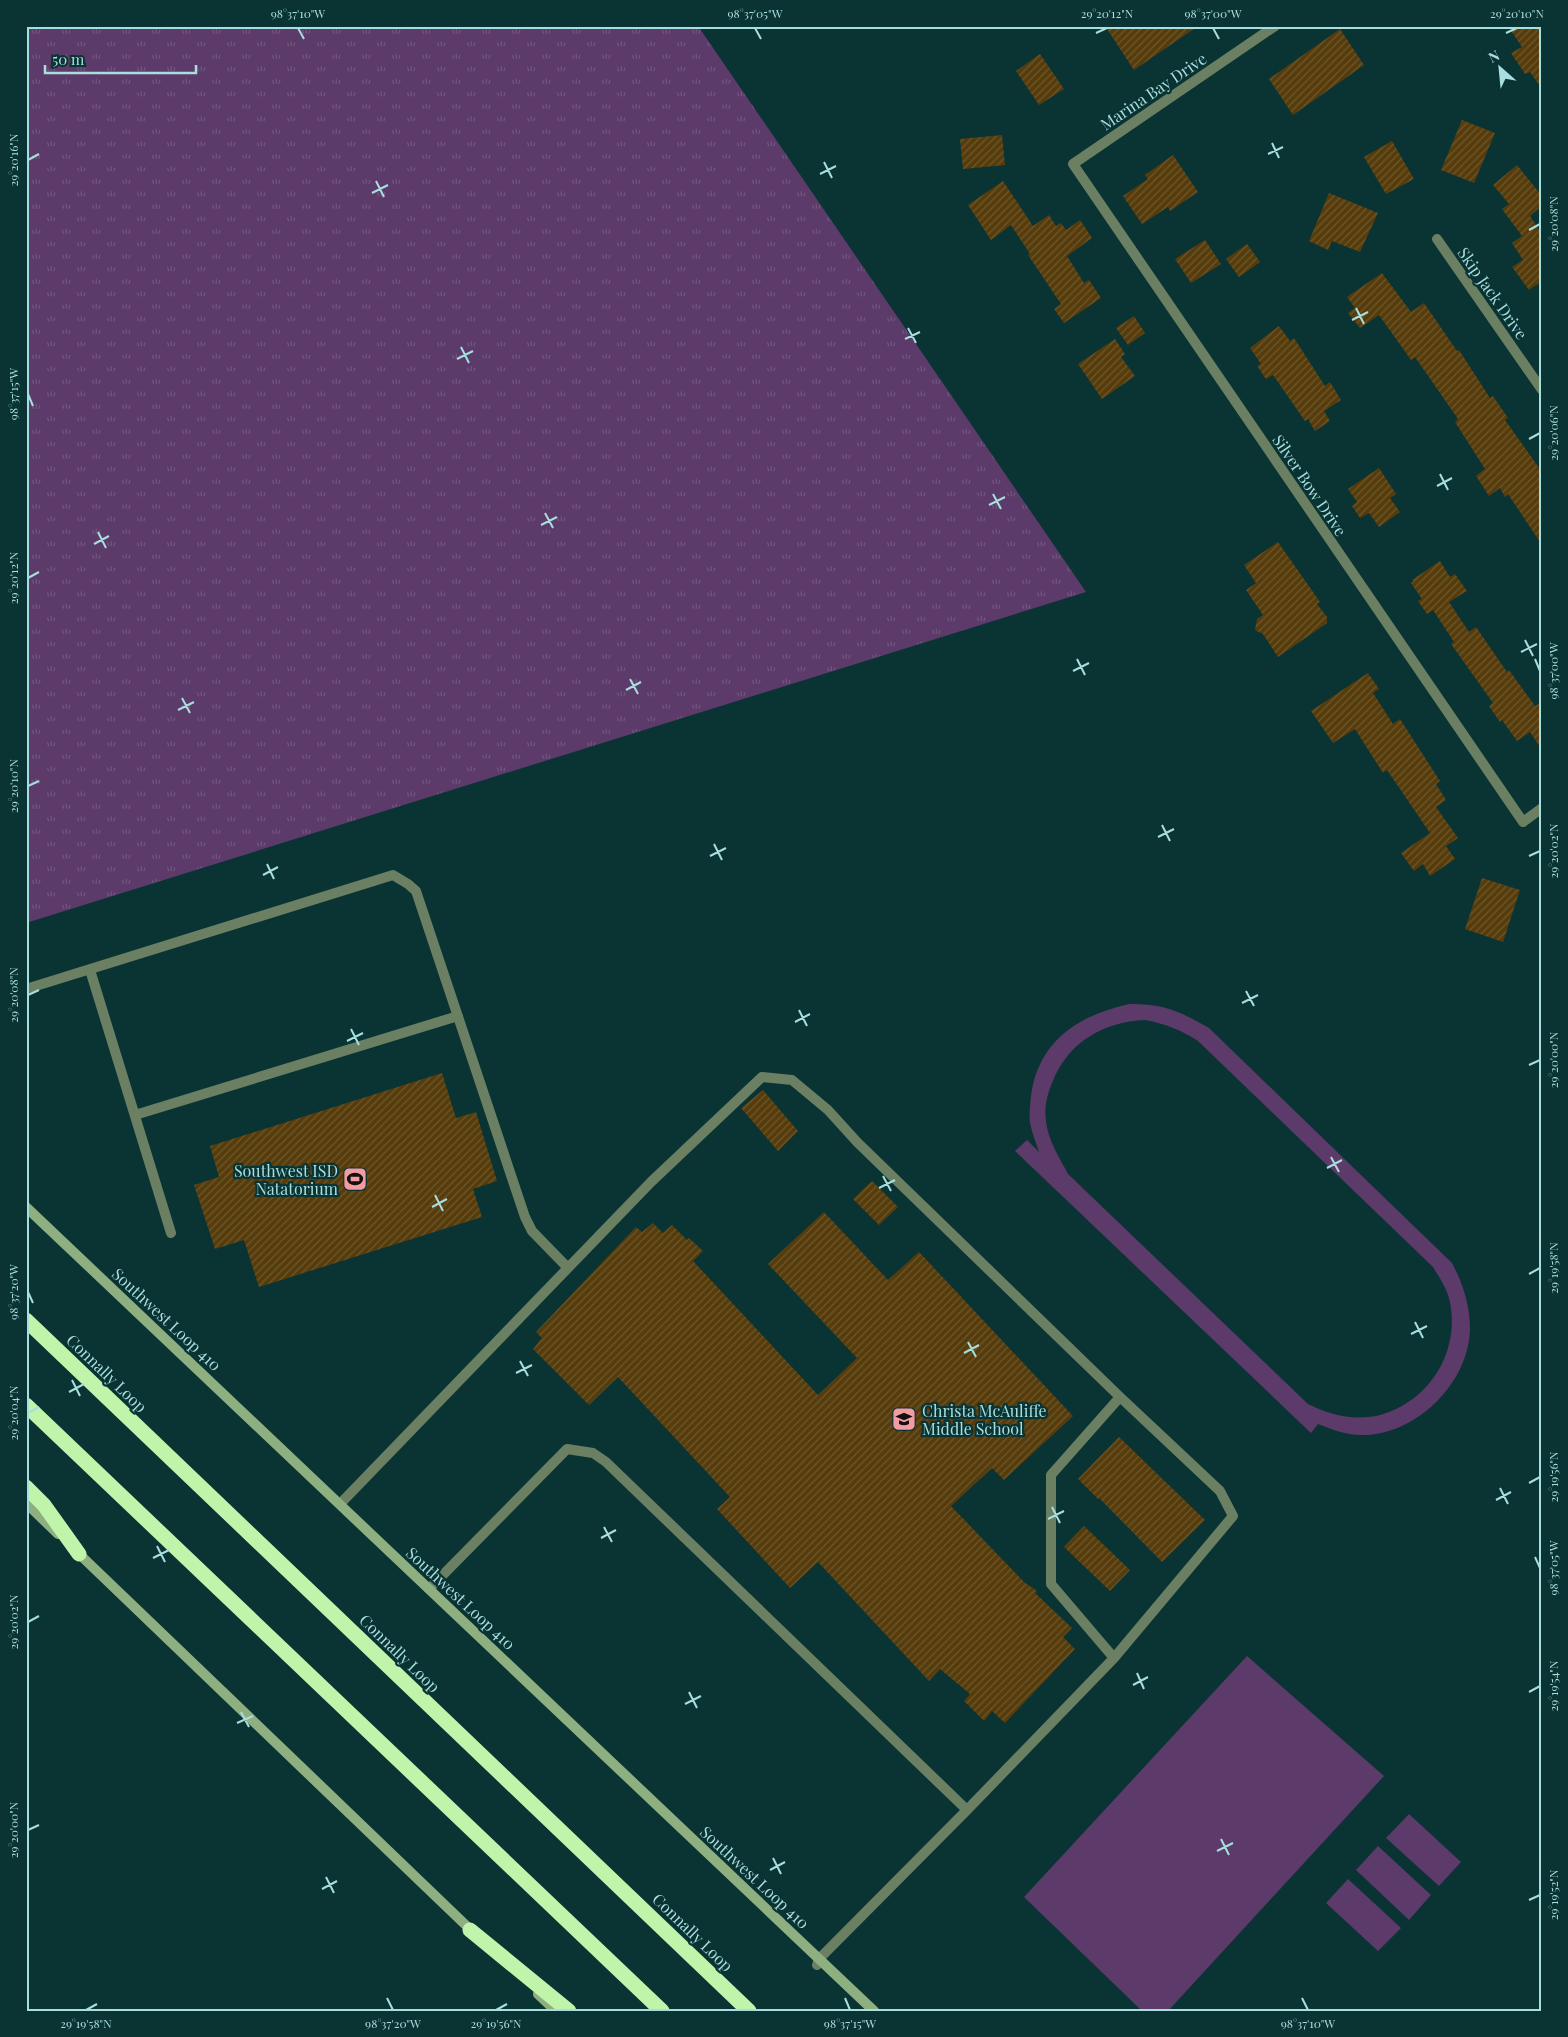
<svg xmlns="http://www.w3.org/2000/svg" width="1568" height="2037" viewBox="0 0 1568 2037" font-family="'Playfair Display',serif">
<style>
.grass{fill:url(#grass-tufts)}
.garden{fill:#5c3a69;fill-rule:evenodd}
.building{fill:url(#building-hatch)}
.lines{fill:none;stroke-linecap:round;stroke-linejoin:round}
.service{stroke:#6b8063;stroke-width:10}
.minor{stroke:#6b8063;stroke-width:10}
.secondary{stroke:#8eaf80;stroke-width:10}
.motorway{stroke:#c1f4ab;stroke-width:15}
.ticks{fill:none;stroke:#a8dede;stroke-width:2}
.labels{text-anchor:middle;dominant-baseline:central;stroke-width:4.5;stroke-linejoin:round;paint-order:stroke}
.street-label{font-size:16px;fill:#a8dede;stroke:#0a3334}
.poi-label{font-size:16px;fill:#a8dede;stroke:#0a3334;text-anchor:end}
.neatline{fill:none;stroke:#a8dede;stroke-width:2}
.ticks-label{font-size:12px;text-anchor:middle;fill:#a8dede}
</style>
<defs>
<pattern id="grass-tufts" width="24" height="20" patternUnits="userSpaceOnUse" patternTransform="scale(1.25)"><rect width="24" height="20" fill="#5c3a69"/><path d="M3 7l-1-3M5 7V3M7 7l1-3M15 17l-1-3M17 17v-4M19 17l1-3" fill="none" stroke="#71567e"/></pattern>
<pattern id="building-hatch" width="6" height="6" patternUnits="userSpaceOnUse" patternTransform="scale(1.25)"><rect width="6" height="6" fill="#573c0b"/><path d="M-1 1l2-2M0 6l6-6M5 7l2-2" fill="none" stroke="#6c582e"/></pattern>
</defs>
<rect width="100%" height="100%" fill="#0a3334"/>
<path class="grass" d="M26,26H698L1086,592L26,923Z"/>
<path class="garden" d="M1129,1004C1165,1004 1179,1011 1209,1028L1452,1263C1463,1284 1470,1305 1470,1329C1469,1382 1418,1433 1366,1435C1349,1436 1333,1430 1318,1424L1311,1433L1015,1151L1027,1140L1039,1152C1036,1143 1032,1133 1030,1123C1029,1114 1030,1106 1031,1096C1038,1041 1079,1015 1129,1004ZM1145,1020C1166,1024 1181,1030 1198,1041L1433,1267C1439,1277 1446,1287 1449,1298C1460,1343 1438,1389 1396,1409C1387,1413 1377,1417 1367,1417C1346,1419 1326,1413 1308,1404L1068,1174C1059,1157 1048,1140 1046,1121C1044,1108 1047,1095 1052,1083C1068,1042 1103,1022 1145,1020Z
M1247,1656L1384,1776L1168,2011H1142L1024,1897Z
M1409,1814L1461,1862L1439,1886L1386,1838Z
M1378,1846L1431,1895L1409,1920L1356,1870Z
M1348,1879L1401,1928L1378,1951L1326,1903Z"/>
<path class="building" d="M1105,26H1198L1134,70Z
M1508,26H1542V89L1530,72L1525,74L1511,53L1522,47Z
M1340,29L1364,65L1293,115L1269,79Z
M1040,54L1064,89L1039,105L1016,71Z
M1462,120L1495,133L1474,183L1441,170Z
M1002,135L1005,165L963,169L960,139Z
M1392,141L1414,179L1386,194L1364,157Z
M1173,155L1198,192L1170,211L1168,207L1142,224L1123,196L1148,179L1145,175Z
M1517,165L1542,196V206L1530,216L1542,234V281L1529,290L1512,267L1523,260L1512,243L1522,236L1502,209L1509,204L1493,185Z
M1003,181L1033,226L1049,215L1056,226L1061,223L1066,230L1080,220L1092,238L1067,256L1084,283L1089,280L1101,298L1064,323L1054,309L1061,304L1028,255L1030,254L1011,225L991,240L968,205Z
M1329,193L1378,213L1360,252L1332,241L1328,250L1309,241Z
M1205,240L1221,264L1191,283L1175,259Z
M1247,244L1260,262L1239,277L1226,259Z
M1382,273L1411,312L1424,303L1457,351L1459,350L1490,398L1493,396L1508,418L1505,420L1542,472V545L1508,494L1505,497L1500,488L1489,496L1476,476L1485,469L1455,422L1458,419L1415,357L1411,360L1379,315L1360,328L1348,313L1355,308L1347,297Z
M1134,316L1145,333L1128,345L1116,328Z
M1279,326L1290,341L1294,338L1325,386L1330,382L1341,400L1324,411L1330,421L1315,431L1308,419L1305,421L1273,375L1266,379L1257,366L1261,364L1250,348Z
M1115,339L1125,354L1121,357L1135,376L1102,399L1078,364Z
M1379,468L1396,494L1390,498L1400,512L1379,527L1369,513L1360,518L1352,506L1357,502L1348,489Z
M1278,542L1320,602L1317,604L1327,617V623L1278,657L1263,634L1255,630L1257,619L1263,615L1246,590L1256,583L1244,565Z
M1440,561L1450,577L1455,574L1467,591L1449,602L1469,632L1476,627L1507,672L1509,670L1535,706L1542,702V750L1530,732L1517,741L1502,720L1500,722L1489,706L1493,703L1451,644L1454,642L1433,610L1427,614L1418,601L1422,599L1411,583L1414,581L1412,580Z
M1368,673L1379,689L1373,693L1393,724L1400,719L1440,781L1436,784L1446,800L1436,807L1458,838L1446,846L1455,859L1430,876L1423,864L1414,871L1401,853L1430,833L1387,770L1383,773L1355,729L1333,743L1311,711Z
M1482,878L1520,890L1503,942L1465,929Z
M442,1073L456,1118L476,1112L497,1181L473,1189L482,1217L259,1287L244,1240L215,1249L194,1185L219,1177L210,1146Z
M763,1090L798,1131L778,1151L741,1108Z
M872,1181L898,1207L879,1225L853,1199Z
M824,1212L888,1280L919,1252L1073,1416L1004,1480L992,1468L951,1506L1024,1582L1037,1591L1035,1593L1072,1628L1063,1637L1075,1649L1005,1723L992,1711L984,1721L964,1701L970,1694L940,1669L929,1681L818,1562L790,1588L717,1509L730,1497L618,1377L589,1405L533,1349L542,1338L536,1332L636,1227L642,1232L653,1223L663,1233L672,1225L687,1240L689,1238L703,1251L693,1261L818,1395L857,1358L768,1264Z
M1119,1437L1205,1520L1162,1562L1099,1498L1098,1499L1078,1479Z
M1084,1526L1130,1570L1110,1591L1064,1547Z"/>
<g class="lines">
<path class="service" d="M90,970L171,1233
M26,989L393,875L408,884L416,891L525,1217L532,1231L568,1268
M135,1115L458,1016
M340,1504L651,1182L762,1077L792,1080L828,1110L857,1142L1120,1397L1220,1491L1233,1516L1114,1658L967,1810L819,1959L817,1965
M429,1589L567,1449L593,1453L606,1462L967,1810
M1114,1658L1051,1584V1475L1120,1397"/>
<path class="minor" d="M1275,26L1073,164L1523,822L1542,808
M1437,239L1542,390"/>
<path class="secondary" d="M26,1207L874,2011
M26,1503L58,1534
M76,1551L475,1934
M538,1994L556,2011"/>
<path class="motorway" d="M26,1320L749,2011
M26,1405L662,2011
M26,1487L44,1505L79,1554
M470,1930L569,2011"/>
</g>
<path class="ticks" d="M298,28L304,39M755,28L761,39M1213,28L1219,39M1096,33L1107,28M1506,33L1517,28M1272,143L1279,158M1268,154L1283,147M28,160L39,154M824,162L832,178M820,174L836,166M376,181L384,197M372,193L388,185M1529,230L1540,224M1356,308L1364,324M1352,320L1368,312M908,328L916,343M905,339L920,332M461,347L469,363M457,359L473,351M28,394L33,406M1529,439L1540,433M1440,474L1448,490M1437,486L1452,478M993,494L1001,509M989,505L1005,497M545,513L553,528M541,525L557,517M98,532L106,548M94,544L109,536M28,578L39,572M1525,640L1533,656M1521,652L1537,644M1077,659L1085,675M1535,659L1540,671M1073,671L1089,663M630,679L638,694M626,690L641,682M182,698L190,713M178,710L194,702M28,786L39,781M1162,825L1170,841M1158,837L1174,829M714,844L722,860M710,856L726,848M1529,856L1540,851M267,864L274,879M263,875L278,867M1246,991L1254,1006M28,995L39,990M1242,1003L1258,995M799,1010L807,1026M795,1022L810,1014M351,1029L359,1045M347,1041L363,1033M1529,1065L1540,1060M1331,1157L1339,1172M1327,1168L1342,1160M883,1176L891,1191M879,1188L895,1180M435,1195L443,1211M432,1207L447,1199M1529,1274L1540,1268M28,1292L33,1303M1415,1322L1423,1338M1411,1334L1427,1326M968,1342L976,1357M964,1353L979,1345M520,1361L528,1376M516,1373L532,1365M72,1380L80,1396M69,1392L84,1384M28,1413L39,1407M1529,1483L1540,1477M1500,1488L1508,1504M1496,1500L1511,1492M1052,1507L1060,1523M1048,1519L1064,1511M604,1527L612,1542M601,1538L616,1530M157,1546L165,1562M1535,1557L1540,1568M153,1558L169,1550M28,1622L39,1616M1137,1673L1144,1689M1133,1685L1148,1677M689,1692L697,1708M1529,1692L1540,1686M685,1704L701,1696M241,1712L249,1727M237,1723L253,1716M28,1830L39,1825M1221,1839L1229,1855M1217,1851L1233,1843M773,1858L781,1874M770,1870L785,1862M326,1877L334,1893M322,1889L337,1881M1529,1900L1540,1895M387,1998L393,2010M845,1998L850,2010M1302,1998L1308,2010M86,2010L97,2004M496,2010L507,2004"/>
<defs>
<g id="stadium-square" transform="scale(1.25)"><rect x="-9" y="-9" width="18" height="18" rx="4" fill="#f49b9f" stroke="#0a3334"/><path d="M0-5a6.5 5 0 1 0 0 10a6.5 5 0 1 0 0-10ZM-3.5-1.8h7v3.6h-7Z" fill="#111"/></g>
<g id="school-square" transform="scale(1.25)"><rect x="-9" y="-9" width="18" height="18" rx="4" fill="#f49b9f" stroke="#0a3334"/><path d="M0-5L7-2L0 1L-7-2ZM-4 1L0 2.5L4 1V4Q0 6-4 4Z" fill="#111"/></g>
</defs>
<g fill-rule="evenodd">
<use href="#stadium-square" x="355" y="1179"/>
<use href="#school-square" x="904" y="1419"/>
</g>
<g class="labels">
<g class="street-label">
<text transform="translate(1153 91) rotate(-34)">Marina Bay Drive</text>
<text transform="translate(1493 293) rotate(55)">Skip Jack Drive</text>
<text transform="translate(1310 485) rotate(56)">Silver Bow Drive</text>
<text transform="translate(167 1319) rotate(43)">Southwest Loop 410</text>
<text transform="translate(107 1373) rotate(44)">Connally Loop</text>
<text transform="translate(461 1598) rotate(43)">Southwest Loop 410</text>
<text transform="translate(400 1653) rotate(44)">Connally Loop</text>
<text transform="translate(755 1877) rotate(43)">Southwest Loop 410</text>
<text transform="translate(693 1932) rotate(44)">Connally Loop</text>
</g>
<g class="poi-label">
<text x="338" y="1170">Southwest ISD<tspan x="338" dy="18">Natatorium</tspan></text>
<text x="922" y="1410" text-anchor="start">Christa McAuliffe<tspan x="922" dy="18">Middle School</tspan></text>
</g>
</g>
<rect width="1568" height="2037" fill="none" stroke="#0a3334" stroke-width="55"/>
<g transform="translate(1500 68) rotate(333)" stroke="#0a3334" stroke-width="4" paint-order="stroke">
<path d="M0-4L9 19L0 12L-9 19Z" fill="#a8dede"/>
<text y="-8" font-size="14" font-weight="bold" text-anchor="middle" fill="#a8dede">N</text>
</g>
<path d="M45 65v8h151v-8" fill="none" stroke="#a8dede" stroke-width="2.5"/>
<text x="52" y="65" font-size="15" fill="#a8dede" stroke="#0a3334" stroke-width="4" paint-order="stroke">50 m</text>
<rect x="28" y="28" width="1512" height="1982" class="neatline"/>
<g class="ticks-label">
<text x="298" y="18">98°37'10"W</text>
<text x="755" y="18">98°37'05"W</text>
<text x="1107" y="18">29°20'12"N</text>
<text x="1213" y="18">98°37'00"W</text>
<text x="1517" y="18">29°20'10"N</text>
<text transform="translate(14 160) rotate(-90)" y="4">29°20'16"N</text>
<text transform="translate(1554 224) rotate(-90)" y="4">29°20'08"N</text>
<text transform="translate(14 394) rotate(-90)" y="4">98°37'15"W</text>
<text transform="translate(1554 433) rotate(-90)" y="4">29°20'06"N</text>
<text transform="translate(14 578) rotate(-90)" y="4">29°20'12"N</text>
<text transform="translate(1554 671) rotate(-90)" y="4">98°37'00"W</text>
<text transform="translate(14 786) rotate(-90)" y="4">29°20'10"N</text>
<text transform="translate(1554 851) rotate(-90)" y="4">29°20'02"N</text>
<text transform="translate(14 995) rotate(-90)" y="4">29°20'08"N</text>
<text transform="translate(1554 1060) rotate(-90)" y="4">29°20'00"N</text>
<text transform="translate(1554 1268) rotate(-90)" y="4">29°19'58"N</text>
<text transform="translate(14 1292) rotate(-90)" y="4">98°37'20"W</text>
<text transform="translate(14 1413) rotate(-90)" y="4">29°20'04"N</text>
<text transform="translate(1554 1477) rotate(-90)" y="4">29°19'56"N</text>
<text transform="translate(1554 1568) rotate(-90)" y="4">98°37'05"W</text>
<text transform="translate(14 1622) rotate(-90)" y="4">29°20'02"N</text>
<text transform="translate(1554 1686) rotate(-90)" y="4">29°19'54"N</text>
<text transform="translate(14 1830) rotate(-90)" y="4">29°20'00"N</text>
<text transform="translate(1554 1895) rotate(-90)" y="4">29°19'52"N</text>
<text x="86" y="2028">29°19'58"N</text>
<text x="393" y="2028">98°37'20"W</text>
<text x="496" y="2028">29°19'56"N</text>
<text x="850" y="2028">98°37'15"W</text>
<text x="1308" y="2028">98°37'10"W</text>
</g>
</svg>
